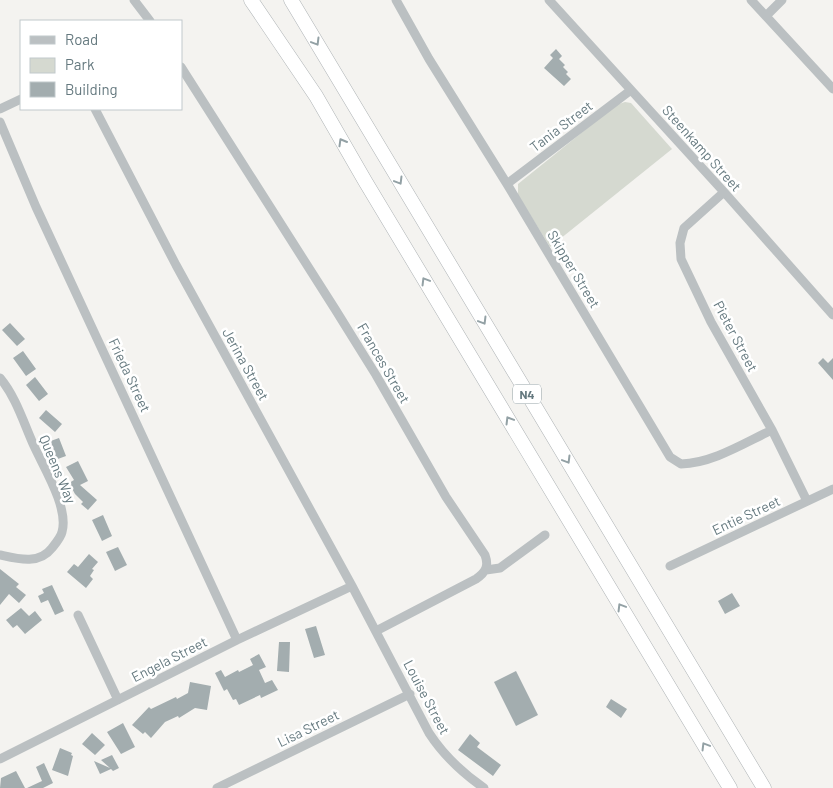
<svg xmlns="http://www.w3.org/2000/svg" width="833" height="788" viewBox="0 0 833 788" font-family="Barlow,sans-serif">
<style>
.green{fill:#d5d9d0}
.building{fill:#a3adaf}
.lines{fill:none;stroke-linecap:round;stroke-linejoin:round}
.highway-casing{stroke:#aeb3b5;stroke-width:15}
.minor{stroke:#bbc0c2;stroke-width:9}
.highway{stroke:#fff;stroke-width:14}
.oneway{stroke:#93a1a5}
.labels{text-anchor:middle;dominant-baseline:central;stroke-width:5;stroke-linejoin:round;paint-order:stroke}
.shield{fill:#fff;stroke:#93a1a5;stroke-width:1}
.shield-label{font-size:12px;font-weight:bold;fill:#65797f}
.street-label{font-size:14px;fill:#65797f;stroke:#fff}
</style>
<rect width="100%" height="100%" fill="#f4f3f0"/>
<path class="green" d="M625,102L631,103L672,149L550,247L518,195V184L616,105Z"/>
<path class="building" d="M556,49L562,56L559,59L565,65L563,67L568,72L566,74L571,79L564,86L544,68L553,58L550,55Z
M10,323L25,339L17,346L2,330Z
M23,351L36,369L26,376L13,358Z
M823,358L828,363L833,358V380L818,363Z
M35,377L48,394L39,401L26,385Z
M46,410L62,424L55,432L39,418Z
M59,438L66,456L55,460L48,442Z
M78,461L88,481L80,485L97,500L88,510L81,504L83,502L75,494L69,483L74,480L66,467Z
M103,515L112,536L102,541L92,520Z
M118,547L127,565L115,571L106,552Z
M89,554L98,562L92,569L94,570L90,576L93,579L86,588L67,572L74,564L78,567Z
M0,569L19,584L16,587L26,595L19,603L9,594L0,605Z
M52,585L64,611L55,615L48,600L41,603L38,596L44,593L42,589Z
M732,593L740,606L725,614L718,601Z
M21,608L29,616L35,611L42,620L25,634L17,625L13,628L6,620Z
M316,626L325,655L314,658L305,629Z
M279,642H290L289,672L277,671Z
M259,654L266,667L259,670L265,683L272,680L278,690L261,698L260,695L239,705L236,699L233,700L227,689L224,691L215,673L221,670L225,677L238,670L239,672L253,665L250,659Z
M516,671L538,715L516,726L494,682Z
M190,682L211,686L207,710L195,708L179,718L178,716L165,722L151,738L145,732L143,734L132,725L149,707L151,709L176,697L177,699L188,693Z
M611,699L627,709L621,718L606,707Z
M123,723L135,747L121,754L107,732Z
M92,733L105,745L95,755L82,744Z
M470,734L480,743L477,747L501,765L493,776L458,750Z
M60,748L72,753L71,755L73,756L68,776L52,770Z
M112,755L119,768L113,771L111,769L100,774L94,761L110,768L101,760Z
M44,763L53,783L43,788H27L42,781L36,767Z
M16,771L25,788H0L1,778Z"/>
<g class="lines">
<g class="highway-casing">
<path id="highway" d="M251,0L316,96L365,181L730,788
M291,0L764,788"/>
</g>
<path class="minor" d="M134,0L150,21
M396,0L429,59L507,184L670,457L681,464C713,463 744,443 772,430
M549,0L724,192L833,315
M751,0L833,89
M766,16L782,0
M181,67L335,309L376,375L446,497L485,555C489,566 486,572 476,579L376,631
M0,109L21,99
M95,109L176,265L352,586L429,733C444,756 461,772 484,788
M0,122L36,207L237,640
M507,184L631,90
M724,192L684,228L680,243L681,259L711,322L772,430L807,501
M0,378C16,397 24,424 34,446C44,468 69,508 62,532C61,537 56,543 52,548C39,565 18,559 0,555
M670,566L833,489
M486,570L500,568L545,535
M78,615L118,700
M0,759L237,640L352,586
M217,788L410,694"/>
<use href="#highway" class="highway"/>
</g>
<defs><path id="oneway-chevron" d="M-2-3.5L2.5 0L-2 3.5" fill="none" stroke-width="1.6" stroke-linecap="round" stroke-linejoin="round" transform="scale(1.25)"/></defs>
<g class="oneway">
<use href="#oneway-chevron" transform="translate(316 42) rotate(59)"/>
<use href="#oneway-chevron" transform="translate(342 142) rotate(-120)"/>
<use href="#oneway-chevron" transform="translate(399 181) rotate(59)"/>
<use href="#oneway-chevron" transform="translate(425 281) rotate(-121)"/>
<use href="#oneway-chevron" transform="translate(483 321) rotate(59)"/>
<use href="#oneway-chevron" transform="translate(509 420) rotate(-121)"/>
<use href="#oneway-chevron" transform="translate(567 460) rotate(59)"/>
<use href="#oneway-chevron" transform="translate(621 607) rotate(-121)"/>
<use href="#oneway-chevron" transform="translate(705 746) rotate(-121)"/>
</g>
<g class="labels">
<rect class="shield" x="513" y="384.5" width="28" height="19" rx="4"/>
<g class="shield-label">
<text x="527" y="394">N4</text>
</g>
<g class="street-label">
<text transform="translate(561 126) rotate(-37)">Tania Street</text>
<text transform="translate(702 148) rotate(48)">Steenkamp Street</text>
<text transform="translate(574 269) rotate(59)">Skipper Street</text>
<text transform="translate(736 336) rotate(62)">Pieter Street</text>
<text transform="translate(384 363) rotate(60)">Frances Street</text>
<text transform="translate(246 364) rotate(61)">Jerina Street</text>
<text transform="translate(130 375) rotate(65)">Frieda Street</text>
<text transform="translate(58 469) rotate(67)">Queens Way</text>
<text transform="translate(746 515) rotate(-25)">Entie Street</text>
<text transform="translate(169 659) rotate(-27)">Engela Street</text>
<text transform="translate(427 697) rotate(62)">Louise Street</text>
<text transform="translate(308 728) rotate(-26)">Lisa Street</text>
</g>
</g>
<rect x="20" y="20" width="162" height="90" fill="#ffffff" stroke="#c1c9cc"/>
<rect x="30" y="36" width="25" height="8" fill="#bbc0c2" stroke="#c1c9cc"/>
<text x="65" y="45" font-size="15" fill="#65797f">Road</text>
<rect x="30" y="58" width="25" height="15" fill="#d5d9d0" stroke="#c1c9cc"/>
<text x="65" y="70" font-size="15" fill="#65797f">Park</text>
<rect x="30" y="82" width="25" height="15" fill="#a3adaf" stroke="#c1c9cc"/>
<text x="65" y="95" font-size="15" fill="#65797f">Building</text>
</svg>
